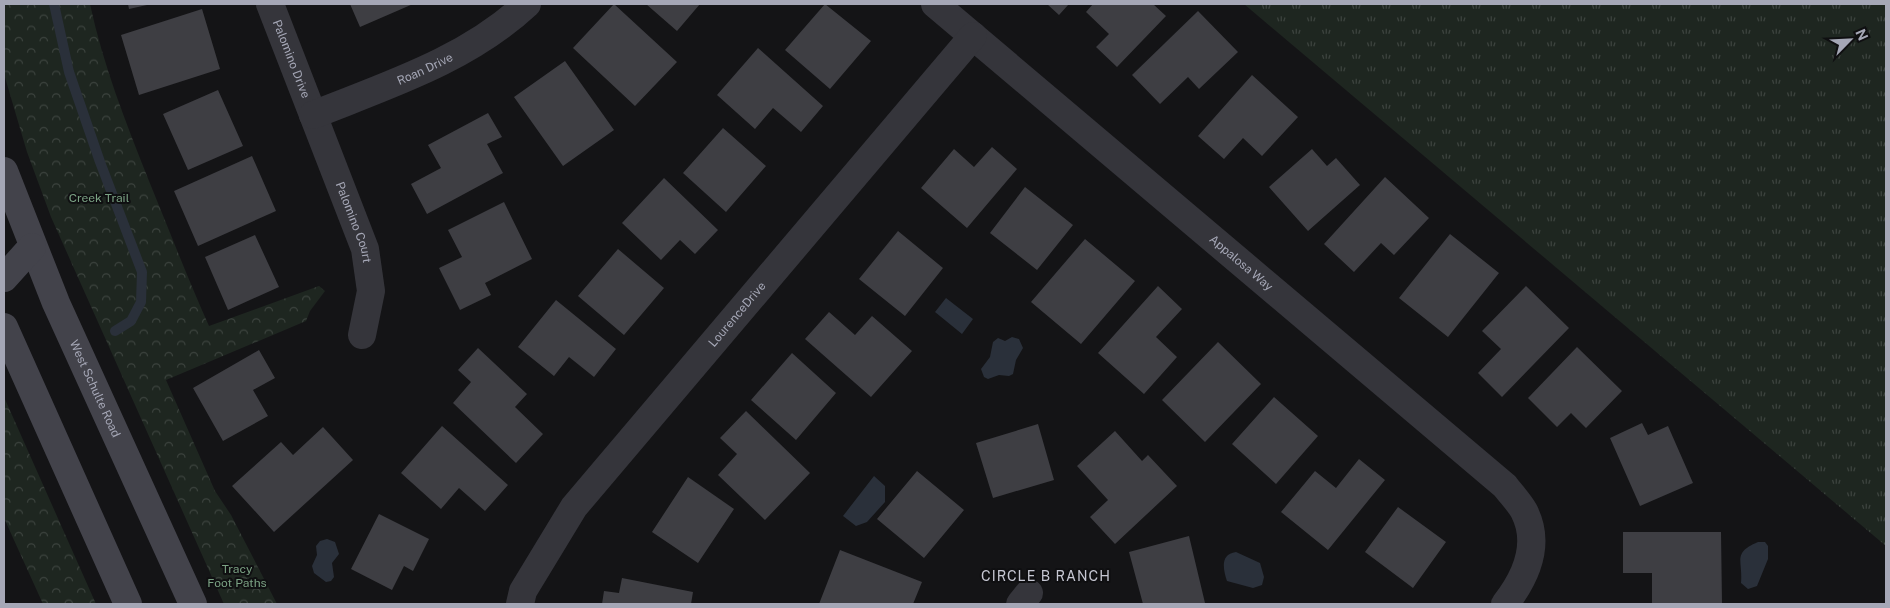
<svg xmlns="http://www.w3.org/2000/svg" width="1890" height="608" viewBox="0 0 1890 608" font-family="'Public Sans',sans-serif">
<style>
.grass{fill:url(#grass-tufts)}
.forest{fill:url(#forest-crowns)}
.water{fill:#2a303a}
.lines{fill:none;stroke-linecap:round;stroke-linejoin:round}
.stream{stroke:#2a303a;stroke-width:10}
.building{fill:#3e3e43}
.minor{stroke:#35353b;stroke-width:28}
.secondary{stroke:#43434b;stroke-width:28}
.labels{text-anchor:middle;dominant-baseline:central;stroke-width:4;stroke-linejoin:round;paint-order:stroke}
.street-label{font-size:12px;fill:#a5a7b6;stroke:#0f0f11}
.park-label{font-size:12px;fill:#7ba284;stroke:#0f0f11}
.neighbourhood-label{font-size:14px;letter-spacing:1px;fill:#c6c7d2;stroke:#0f0f11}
</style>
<defs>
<pattern id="grass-tufts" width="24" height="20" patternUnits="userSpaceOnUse" patternTransform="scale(1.25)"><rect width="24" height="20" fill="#1e2620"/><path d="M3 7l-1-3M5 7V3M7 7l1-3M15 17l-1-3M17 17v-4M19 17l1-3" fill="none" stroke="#3c433e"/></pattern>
<pattern id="forest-crowns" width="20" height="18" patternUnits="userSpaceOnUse" patternTransform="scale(1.25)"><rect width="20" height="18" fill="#1e2620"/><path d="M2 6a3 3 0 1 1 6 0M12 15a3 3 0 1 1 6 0" fill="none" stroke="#3c433e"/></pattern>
</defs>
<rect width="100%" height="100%" fill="#141416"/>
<path class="grass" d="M1244,4H1886V546Z"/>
<path class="forest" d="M4,4H90C103,65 126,123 149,181C169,230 188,279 209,326L319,286L325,291L310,311L306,321L166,380L215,491L231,515L277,604H224L51,217L27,152L4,74Z
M4,397L96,604H43L4,518Z"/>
<path class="water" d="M946,298L973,319L962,334L935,312Z
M1012,337L1019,339L1023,348L1016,360L1013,374L1009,376L999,375L988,379L984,377L981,369L990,357L993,342L998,338L1005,341Z
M874,476L885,486V502L867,522L856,526L843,516Z
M327,539L335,542L339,554L332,563L334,577L331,581L326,582L314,573L312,566L317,555L316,546L320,541Z
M1758,542H1765L1768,546V559L1757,586L1748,589L1741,583C1743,560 1732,553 1758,542Z
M1236,552L1260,563L1264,577L1262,585L1253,588L1227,581C1223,569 1220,554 1236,552Z"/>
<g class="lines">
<path class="stream" d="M54,4L69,72L100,162L142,272L141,302L131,321L115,331"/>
</g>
<path class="building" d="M128,4H147V5L129,9Z
M350,4H413L360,27Z
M614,4L677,62L635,106L573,48Z
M646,4H700L677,31Z
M825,4L871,41L830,89L785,50Z
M1047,4H1069L1059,15Z
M1093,4H1153L1166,16L1117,67L1096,47L1109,34L1086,12Z
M202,9L220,69L139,95L121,35Z
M1198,11L1238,52L1199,89L1188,77L1160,104L1132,75Z
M758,48L823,106L801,132L773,108L755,129L717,95Z
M565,61L614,130L563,166L514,97Z
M1252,75L1298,117L1262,156L1243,138L1224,159L1198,136Z
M218,90L243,146L188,170L163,114Z
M488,113L502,137L487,144L503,173L427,214L411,184L441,168L428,145Z
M723,128L766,166L726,212L683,173Z
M992,147L1017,169L967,228L921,188L954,149L974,167Z
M1312,149L1327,166L1336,158L1360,185L1308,231L1269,187Z
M252,156L276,211L198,246L174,191Z
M1385,177L1429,218L1394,255L1381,243L1354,272L1324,244Z
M664,178L718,230L695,254L680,240L661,260L622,223Z
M1025,187L1073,225L1037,270L990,233Z
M504,202L532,259L485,283L491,295L460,310L439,268L462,257L448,230Z
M898,231L943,268L905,316L859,279Z
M1450,234L1499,273L1448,337L1399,298Z
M255,235L279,287L228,310L205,257Z
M1085,239L1135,281L1081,344L1031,302Z
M618,249L664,288L624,335L578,296Z
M1158,286L1182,309L1156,337L1177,357L1144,394L1098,353Z
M1526,286L1569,328L1502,397L1478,373L1501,349L1482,331Z
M556,300L616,349L594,377L569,357L554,376L518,347Z
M829,312L855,335L872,316L912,351L871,397L805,339Z
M1218,342L1261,384L1205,442L1162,400Z
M1577,347L1622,391L1586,428L1571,413L1557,427L1528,398Z
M478,348L527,394L515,407L543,434L516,463L453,403L471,382L458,370Z
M259,350L275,378L253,390L268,416L223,441L193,388Z
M792,353L836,393L796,440L751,400Z
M1274,397L1318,436L1276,484L1232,444Z
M746,411L810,473L765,520L718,475L737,454L720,438Z
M1642,423L1648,435L1668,426L1693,483L1640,506L1610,438Z
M1038,424L1054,480L993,498L976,443Z
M442,426L508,485L485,511L459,488L441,509L401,473Z
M323,427L353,460L274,532L232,486L281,442L293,455Z
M1115,431L1142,461L1148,455L1177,486L1115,544L1090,517L1108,500L1077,466Z
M1359,459L1385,480L1328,550L1281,512L1315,471L1336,488Z
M917,471L964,510L924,558L877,519Z
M688,477L734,509L698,563L652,532Z
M1398,507L1446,542L1413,588L1365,552Z
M379,514L429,539L413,571L404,566L392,590L351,569Z
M1623,532H1721L1722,604H1652V573H1623Z
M1189,536L1205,603L1143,604L1129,552Z
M840,550L922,582L913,604H819Z
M622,578L693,592L691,604H602L604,591L619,593Z"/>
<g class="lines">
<g class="minor">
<path id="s1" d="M270,4L365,249L371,291L362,335"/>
<path id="s2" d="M935,4L1505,486C1511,494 1519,502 1524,511C1541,544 1526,577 1505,604"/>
<path id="s3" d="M313,115C388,85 467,60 527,4"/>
<path id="s4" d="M520,604L523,591L574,507L973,36"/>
<path d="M1020,604L1029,593"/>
</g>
<g class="secondary">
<path id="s5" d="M4,171L56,303L193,604"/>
<path d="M4,278L32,247"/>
<path d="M4,327L128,604"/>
</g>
</g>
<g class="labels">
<g class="street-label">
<text stroke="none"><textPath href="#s1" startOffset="59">Palomino Drive</textPath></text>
<text stroke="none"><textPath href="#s3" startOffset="121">Roan Drive</textPath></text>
<text stroke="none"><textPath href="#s1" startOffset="234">Palomino Court</textPath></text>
<text stroke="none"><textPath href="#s2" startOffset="401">Appalosa Way</textPath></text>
<text stroke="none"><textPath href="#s4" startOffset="364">LourenceDrive</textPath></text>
<text stroke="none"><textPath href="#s5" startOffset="236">West Schulte Road</textPath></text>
</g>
<g class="park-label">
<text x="99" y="198">Creek Trail</text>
<text x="237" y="569">Tracy<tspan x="237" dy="14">Foot Paths</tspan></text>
</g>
<g class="neighbourhood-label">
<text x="1046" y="576">CIRCLE B RANCH</text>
</g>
</g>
<rect width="1890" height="608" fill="none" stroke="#a5a7b6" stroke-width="10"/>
<g transform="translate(1850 40) rotate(66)" stroke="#0f0f11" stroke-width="4" paint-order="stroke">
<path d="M0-4L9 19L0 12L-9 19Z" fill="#a5a7b6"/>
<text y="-8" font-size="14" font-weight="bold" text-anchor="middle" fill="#a5a7b6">N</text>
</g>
</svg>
